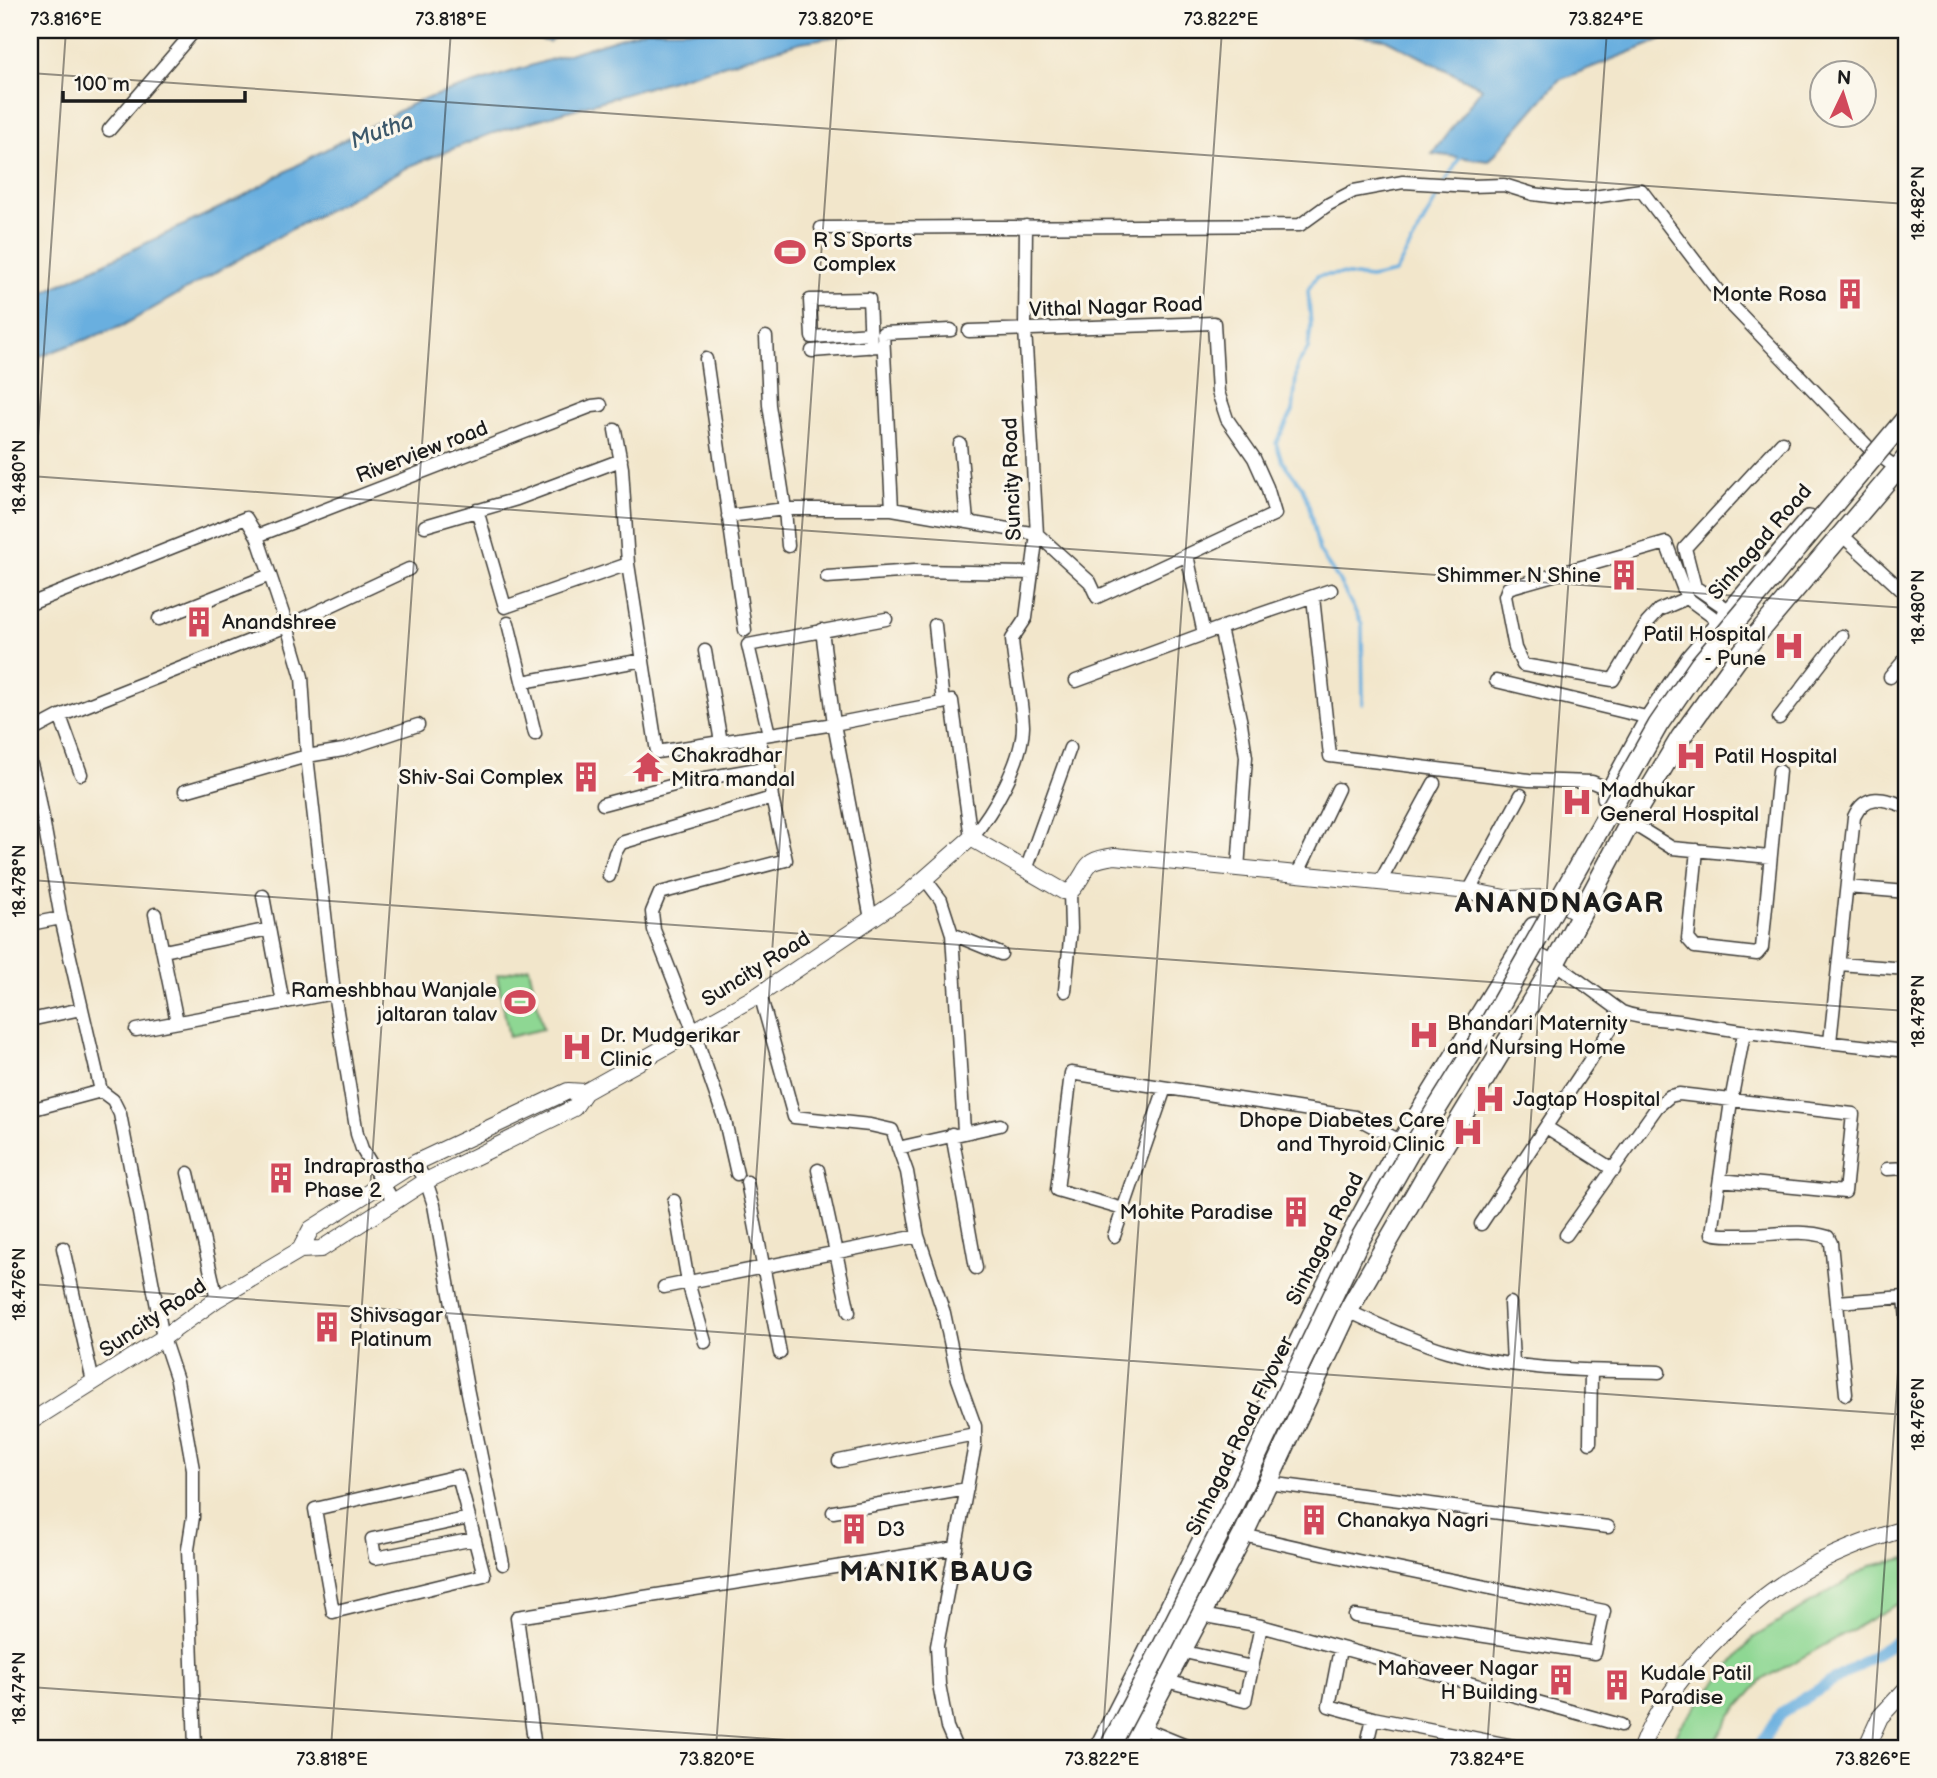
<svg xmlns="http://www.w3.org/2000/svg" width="1937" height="1778" viewBox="0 0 1937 1778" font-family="'Balsamiq Sans',sans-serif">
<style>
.green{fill:#8ed793;stroke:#557a58;stroke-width:2}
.water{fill:#69afdf;stroke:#42667e;stroke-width:2}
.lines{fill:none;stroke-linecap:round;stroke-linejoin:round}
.stream{stroke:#69afdf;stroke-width:3.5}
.canal{stroke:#69afdf;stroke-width:12}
.minor-casing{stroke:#3c3a36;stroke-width:15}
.tertiary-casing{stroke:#3c3a36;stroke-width:18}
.primary-casing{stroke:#3c3a36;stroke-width:22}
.minor{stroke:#fff;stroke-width:12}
.tertiary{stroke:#fff;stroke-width:16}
.primary{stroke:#fff;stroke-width:19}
.primary-bridge-casing{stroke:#3c3a36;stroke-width:22;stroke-linecap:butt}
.primary-bridge{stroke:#fff;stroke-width:19}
.ticks{fill:none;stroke:#1c1c1c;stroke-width:2;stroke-opacity:0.45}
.labels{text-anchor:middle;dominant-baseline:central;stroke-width:6;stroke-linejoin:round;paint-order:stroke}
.poi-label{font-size:21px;fill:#1c1c1c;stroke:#fbf7ec;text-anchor:start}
.street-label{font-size:21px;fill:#1c1c1c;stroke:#fbf7ec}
.water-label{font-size:23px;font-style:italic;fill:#3b576a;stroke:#fbf7ec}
.district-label{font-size:28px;font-weight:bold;letter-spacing:2px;fill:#1c1c1c;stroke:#fbf7ec}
.neatline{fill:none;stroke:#1c1c1c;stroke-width:2.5}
.ticks-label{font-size:18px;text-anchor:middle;fill:#1c1c1c}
</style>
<rect width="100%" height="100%" fill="#fbf7ec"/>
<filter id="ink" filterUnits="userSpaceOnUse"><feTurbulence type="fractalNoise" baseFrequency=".0143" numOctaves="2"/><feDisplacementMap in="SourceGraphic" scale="14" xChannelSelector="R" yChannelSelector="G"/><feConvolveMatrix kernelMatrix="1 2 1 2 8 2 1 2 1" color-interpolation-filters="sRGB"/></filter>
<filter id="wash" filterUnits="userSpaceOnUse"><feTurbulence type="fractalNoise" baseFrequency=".00686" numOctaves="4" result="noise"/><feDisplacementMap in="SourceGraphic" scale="28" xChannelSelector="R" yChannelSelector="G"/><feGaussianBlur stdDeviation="1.57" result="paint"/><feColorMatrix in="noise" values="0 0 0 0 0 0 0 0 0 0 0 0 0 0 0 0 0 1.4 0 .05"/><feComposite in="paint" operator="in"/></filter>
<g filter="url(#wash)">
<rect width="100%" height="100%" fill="#f2e6cb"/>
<path class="green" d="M529,967L543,1029L509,1037L497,975Z
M1907,1558V1599L1762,1680L1730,1716L1712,1748H1669L1679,1727L1753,1638L1871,1566Z"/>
<path class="water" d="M525,30H564L549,42L532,37Z
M645,30H877L801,42L490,134L410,166L292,229L122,326L30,360V299L234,201L319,153L418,101Z
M1324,30H1679L1651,44L1559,80L1489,161L1432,154L1482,88L1385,39Z"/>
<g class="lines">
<path class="stream" d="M1363,704L1362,624L1339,581L1319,551L1309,506L1302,487L1282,461L1276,443L1293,411L1297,366L1308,349L1311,325L1308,290L1317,276L1340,274L1370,278L1395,273L1461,155"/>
<path class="canal" d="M1758,1748L1781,1713L1907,1635"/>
</g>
</g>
<g filter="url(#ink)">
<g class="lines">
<g class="minor-casing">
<path id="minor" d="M109,130L195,30
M821,228L1300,225L1329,204L1354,191L1403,182L1471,186L1504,185L1533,194L1565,198H1587L1641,190L1718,291L1870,449L1907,475
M969,331L1214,323L1218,392L1227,419L1254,458L1267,487L1275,514L1097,597L1090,582L1037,534
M871,333L812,337L810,300L869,299L871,347
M766,337L769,405L785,509L788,546
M812,351L878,346
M706,359L745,630
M615,430L622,468L628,564L657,752L834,724L952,701L971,838
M960,444L967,522
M892,509L883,333L951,330
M477,510L505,607L628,564
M728,516L785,509H892L1037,534
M425,526L517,499L621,460
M257,536L592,406L601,405
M1843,536L1907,595
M1187,555L1204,634
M827,577L914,571L1032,573
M1313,597L1330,756L1529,780L1592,782L1611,790
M1687,598L1659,610L1647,623L1613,680L1523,665L1515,648L1505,596L1508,588L1666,543L1687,598L1721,623
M30,604L246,518L257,536L287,626L302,677L307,756L334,993L357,1134L362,1149L394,1202
M1730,611L1695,587L1685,548L1782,442
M159,619L270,575
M508,623L535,734
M935,625L943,703
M1220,628L1241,723L1246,757L1238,869
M822,630L834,724L871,919
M705,651L721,742
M1890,677L1907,657
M1076,681L1220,628L1331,590
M1496,681L1650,718
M523,682L643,660
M60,716L81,774
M1779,718L1842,636
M30,732L60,716L287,626L409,569
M769,734L748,645L886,619
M30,761L38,791L61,918L101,1091
M185,791L307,756L343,750L418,725
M603,804L689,781L769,767L757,736
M1630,822L1672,848L1770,857
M971,838C993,812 1023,761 1023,726C1022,697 1014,668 1012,639L1026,618L1037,534L1025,329L1026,226
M1697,850L1688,939L1695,947L1757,954L1762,948L1779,771
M1026,870L1070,748
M1297,875L1338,789
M609,876L615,853L621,843L772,798
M925,879L941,900L952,934L964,1131
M1380,882L1434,783
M1847,887L1907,892
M1469,891L1521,795
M263,896L283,1003
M155,914L177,1022
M30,924L61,918
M952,934L1001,954
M1525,947L1555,963L1622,1012C1642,1020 1663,1018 1685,1022C1759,1035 1833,1043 1907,1051
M164,951L269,929
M1839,964L1907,969
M1065,991L1071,929L1070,892
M760,994L794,1117L870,1125L892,1130L907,1172L918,1236L944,1313L958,1379L975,1426V1445L937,1646L939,1684L947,1727L956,1748
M30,1020L81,1009
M136,1030L334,993
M1744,1033L1731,1101L1712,1233C1720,1236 1730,1235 1739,1235C1768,1236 1800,1228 1828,1237L1831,1243L1846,1394
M1830,1042L1854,817C1866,791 1885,799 1907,807
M30,1110L101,1091L113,1100L120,1114L163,1338L177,1380L193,1469V1517L188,1549L195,1748
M1546,1127L1614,1170
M952,1134L976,1268
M898,1148L1000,1125
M415,1163L426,1181L434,1205L467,1388L503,1564
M1887,1169L1907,1168
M818,1170L849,1312
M188,1173L217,1299
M737,1174L725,1121L694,1032L654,930L652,912L660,893L786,860L772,798L769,767
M747,1182L780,1353
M674,1201L688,1282L705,1342
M1123,1209L1057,1190L1071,1073L1355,1117L1402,1142
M1481,1224L1622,1012
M1566,1235L1657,1107L1670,1096L1679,1094L1853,1114L1845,1192L1720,1180
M1114,1236L1165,1088
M63,1248L93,1382
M664,1287L918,1236
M1837,1302L1905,1297L1907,1320
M1510,1303L1513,1363
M1348,1311C1380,1326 1413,1341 1447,1351C1515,1371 1589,1370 1659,1372
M1590,1443L1591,1371
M839,1461L975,1434
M458,1476L484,1575L333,1612L315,1509Z
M1268,1483L1608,1527
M833,1512L967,1489
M469,1518L372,1539L375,1558L475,1539
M1243,1535L1358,1561L1604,1611L1595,1653L1355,1616
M1201,1615L1261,1626L1621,1725
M1340,1649L1329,1706L1373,1718
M1180,1651L1252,1667
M1166,1681L1245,1701L1261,1626
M1142,1728L1191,1748
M535,1748L517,1617L956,1548
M1366,1748L1373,1718L1524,1748"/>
</g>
<g class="tertiary-casing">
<path id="tertiary" d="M30,31V30
M300,1250L321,1249L426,1181L574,1108L585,1092L760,994L905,896L971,838L1063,891L1070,892C1092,869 1078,861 1115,856L1469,891L1510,899L1552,898L1581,914
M30,1422L163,1338L217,1299L300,1250L311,1229L415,1163L568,1091L585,1092
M1641,1748C1655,1710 1681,1677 1709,1647C1770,1583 1823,1553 1907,1528
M1866,1748L1880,1717L1907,1688"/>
</g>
<g class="primary-casing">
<path id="primary" d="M1607,797L1650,718L1690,659L1809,520
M1099,1748L1148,1652L1348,1241L1398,1148L1534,927
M1130,1748L1243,1535L1348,1311L1431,1167L1555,963L1630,822L1681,737L1743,651L1907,457"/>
</g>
<use href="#minor" class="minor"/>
<use href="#tertiary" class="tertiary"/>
<use href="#primary" class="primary"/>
<g class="primary-bridge-casing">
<path id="primary-bridge" d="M1109,1748L1157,1657L1229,1514L1359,1241L1409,1153L1487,1028L1658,725L1700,664L1907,417"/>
</g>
<use href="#primary-bridge" class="primary-bridge"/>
</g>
</g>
<path class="ticks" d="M30,73L1907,204M30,476L1907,608M30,552L66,30M30,880L1907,1011M30,1284L1907,1415M30,1687L900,1748M331,1748L451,30M716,1748L837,30M1102,1748L1222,30M1487,1748L1607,30M1872,1748L1907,1243"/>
<defs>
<g id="stadium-bare" transform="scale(2.415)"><path d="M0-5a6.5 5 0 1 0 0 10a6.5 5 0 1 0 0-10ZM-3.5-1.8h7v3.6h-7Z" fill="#d1495b" stroke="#fbf7ec" stroke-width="2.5" paint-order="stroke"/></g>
<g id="building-bare" transform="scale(2.415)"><path d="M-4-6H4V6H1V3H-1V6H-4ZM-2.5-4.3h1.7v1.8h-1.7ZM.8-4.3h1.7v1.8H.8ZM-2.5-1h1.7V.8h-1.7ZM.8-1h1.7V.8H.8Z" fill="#d1495b" stroke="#fbf7ec" stroke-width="2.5" paint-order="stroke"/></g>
<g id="hospital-bare" transform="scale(2.415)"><path d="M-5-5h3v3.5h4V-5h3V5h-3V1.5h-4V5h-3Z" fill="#d1495b" stroke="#fbf7ec" stroke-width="2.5" paint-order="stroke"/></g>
<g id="temple-bare" transform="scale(2.415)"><path d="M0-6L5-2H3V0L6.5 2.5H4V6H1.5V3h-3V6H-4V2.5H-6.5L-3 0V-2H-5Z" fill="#d1495b" stroke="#fbf7ec" stroke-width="2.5" paint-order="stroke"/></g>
</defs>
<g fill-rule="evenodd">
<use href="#stadium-bare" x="790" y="252"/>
<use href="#building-bare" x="1850" y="294"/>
<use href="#building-bare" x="1624" y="575"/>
<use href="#building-bare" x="199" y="622"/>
<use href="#hospital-bare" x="1789" y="646"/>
<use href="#hospital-bare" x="1691" y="756"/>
<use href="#temple-bare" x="648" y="767"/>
<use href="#building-bare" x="586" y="777"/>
<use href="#hospital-bare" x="1577" y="802"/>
<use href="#stadium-bare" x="520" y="1002"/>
<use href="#hospital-bare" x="1424" y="1035"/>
<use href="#hospital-bare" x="577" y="1047"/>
<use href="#hospital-bare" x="1490" y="1099"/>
<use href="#hospital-bare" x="1468" y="1132"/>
<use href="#building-bare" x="281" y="1178"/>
<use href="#building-bare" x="1296" y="1212"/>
<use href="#building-bare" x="327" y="1327"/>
<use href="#building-bare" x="1314" y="1520"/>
<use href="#building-bare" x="854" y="1529"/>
<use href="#building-bare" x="1561" y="1680"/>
<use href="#building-bare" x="1617" y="1685"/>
</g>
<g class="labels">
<g class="poi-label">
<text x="813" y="240">R S Sports<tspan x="813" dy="24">Complex</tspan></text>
<text x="1827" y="294" text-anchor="end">Monte Rosa</text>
<text x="1601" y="575" text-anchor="end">Shimmer N Shine</text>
<text x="222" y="622">Anandshree</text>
<text x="1766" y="634" text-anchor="end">Patil Hospital<tspan x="1766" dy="24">- Pune</tspan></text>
<text x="671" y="755">Chakradhar<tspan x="671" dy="24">Mitra mandal</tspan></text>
<text x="1714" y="756">Patil Hospital</text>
<text x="563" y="777" text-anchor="end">Shiv-Sai Complex</text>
<text x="1600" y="790">Madhukar<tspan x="1600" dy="24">General Hospital</tspan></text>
<text x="497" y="990" text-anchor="end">Rameshbhau Wanjale<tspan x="497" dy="24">jaltaran talav</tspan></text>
<text x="1447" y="1023">Bhandari Maternity<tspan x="1447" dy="24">and Nursing Home</tspan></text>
<text x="600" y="1035">Dr. Mudgerikar<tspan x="600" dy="24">Clinic</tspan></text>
<text x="1513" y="1099">Jagtap Hospital</text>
<text x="1445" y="1120" text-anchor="end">Dhope Diabetes Care<tspan x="1445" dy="24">and Thyroid Clinic</tspan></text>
<text x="304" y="1166">Indraprastha<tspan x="304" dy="24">Phase 2</tspan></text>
<text x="1273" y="1212" text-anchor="end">Mohite Paradise</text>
<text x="350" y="1315">Shivsagar<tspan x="350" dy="24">Platinum</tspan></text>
<text x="1337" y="1520">Chanakya Nagri</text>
<text x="877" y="1529">D3</text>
<text x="1538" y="1668" text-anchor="end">Mahaveer Nagar<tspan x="1538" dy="24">H Building</tspan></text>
<text x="1640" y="1673">Kudale Patil<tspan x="1640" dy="24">Paradise</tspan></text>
</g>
<g class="street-label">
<text transform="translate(1116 307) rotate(-2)">Vithal Nagar Road</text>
<text transform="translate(422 452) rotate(-21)">Riverview road</text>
<text transform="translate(1012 479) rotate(-92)">Suncity Road</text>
<text transform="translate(1760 542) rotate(-49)">Sinhagad Road</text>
<text transform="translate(756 969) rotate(-32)">Suncity Road</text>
<text transform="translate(1325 1239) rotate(-63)">Sinhagad Road</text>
<text transform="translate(153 1318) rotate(-34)">Suncity Road</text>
<text transform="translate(1240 1436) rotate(-64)">Sinhagad Road Flyover</text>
</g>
<g class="water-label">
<text transform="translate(382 131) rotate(-20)">Mutha</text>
</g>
<g class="district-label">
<text x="1560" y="903">ANANDNAGAR</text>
<text x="937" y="1572">MANIK BAUG</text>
</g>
</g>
<rect width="1937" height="1778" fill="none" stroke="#fbf7ec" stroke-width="77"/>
<g transform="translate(1843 94) rotate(4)"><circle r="33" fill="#fbf7ec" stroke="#a29f99" stroke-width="2"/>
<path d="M0-5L12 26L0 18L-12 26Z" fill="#d1495b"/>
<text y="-10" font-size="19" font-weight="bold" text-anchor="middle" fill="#1c1c1c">N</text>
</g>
<path d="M63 91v10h182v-10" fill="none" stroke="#1c1c1c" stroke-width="3.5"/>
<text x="74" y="91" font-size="21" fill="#1c1c1c" stroke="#fbf7ec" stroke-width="5" paint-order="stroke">100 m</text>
<rect x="38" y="38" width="1860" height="1702" class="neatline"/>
<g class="ticks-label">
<text x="66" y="25">73.816°E</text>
<text x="451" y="25">73.818°E</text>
<text x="836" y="25">73.820°E</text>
<text x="1221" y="25">73.822°E</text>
<text x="1606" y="25">73.824°E</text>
<text transform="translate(1918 203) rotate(-90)" y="6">18.482°N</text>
<text transform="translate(19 477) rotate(-90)" y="6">18.480°N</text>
<text transform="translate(1918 607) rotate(-90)" y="6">18.480°N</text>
<text transform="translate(19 881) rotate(-90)" y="6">18.478°N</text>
<text transform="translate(1918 1011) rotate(-90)" y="6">18.478°N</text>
<text transform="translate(19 1284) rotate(-90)" y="6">18.476°N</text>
<text transform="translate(1918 1414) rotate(-90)" y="6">18.476°N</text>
<text transform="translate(19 1688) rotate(-90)" y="6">18.474°N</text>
<text x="332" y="1765">73.818°E</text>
<text x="717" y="1765">73.820°E</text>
<text x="1102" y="1765">73.822°E</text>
<text x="1487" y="1765">73.824°E</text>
<text x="1873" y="1765">73.826°E</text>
</g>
</svg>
